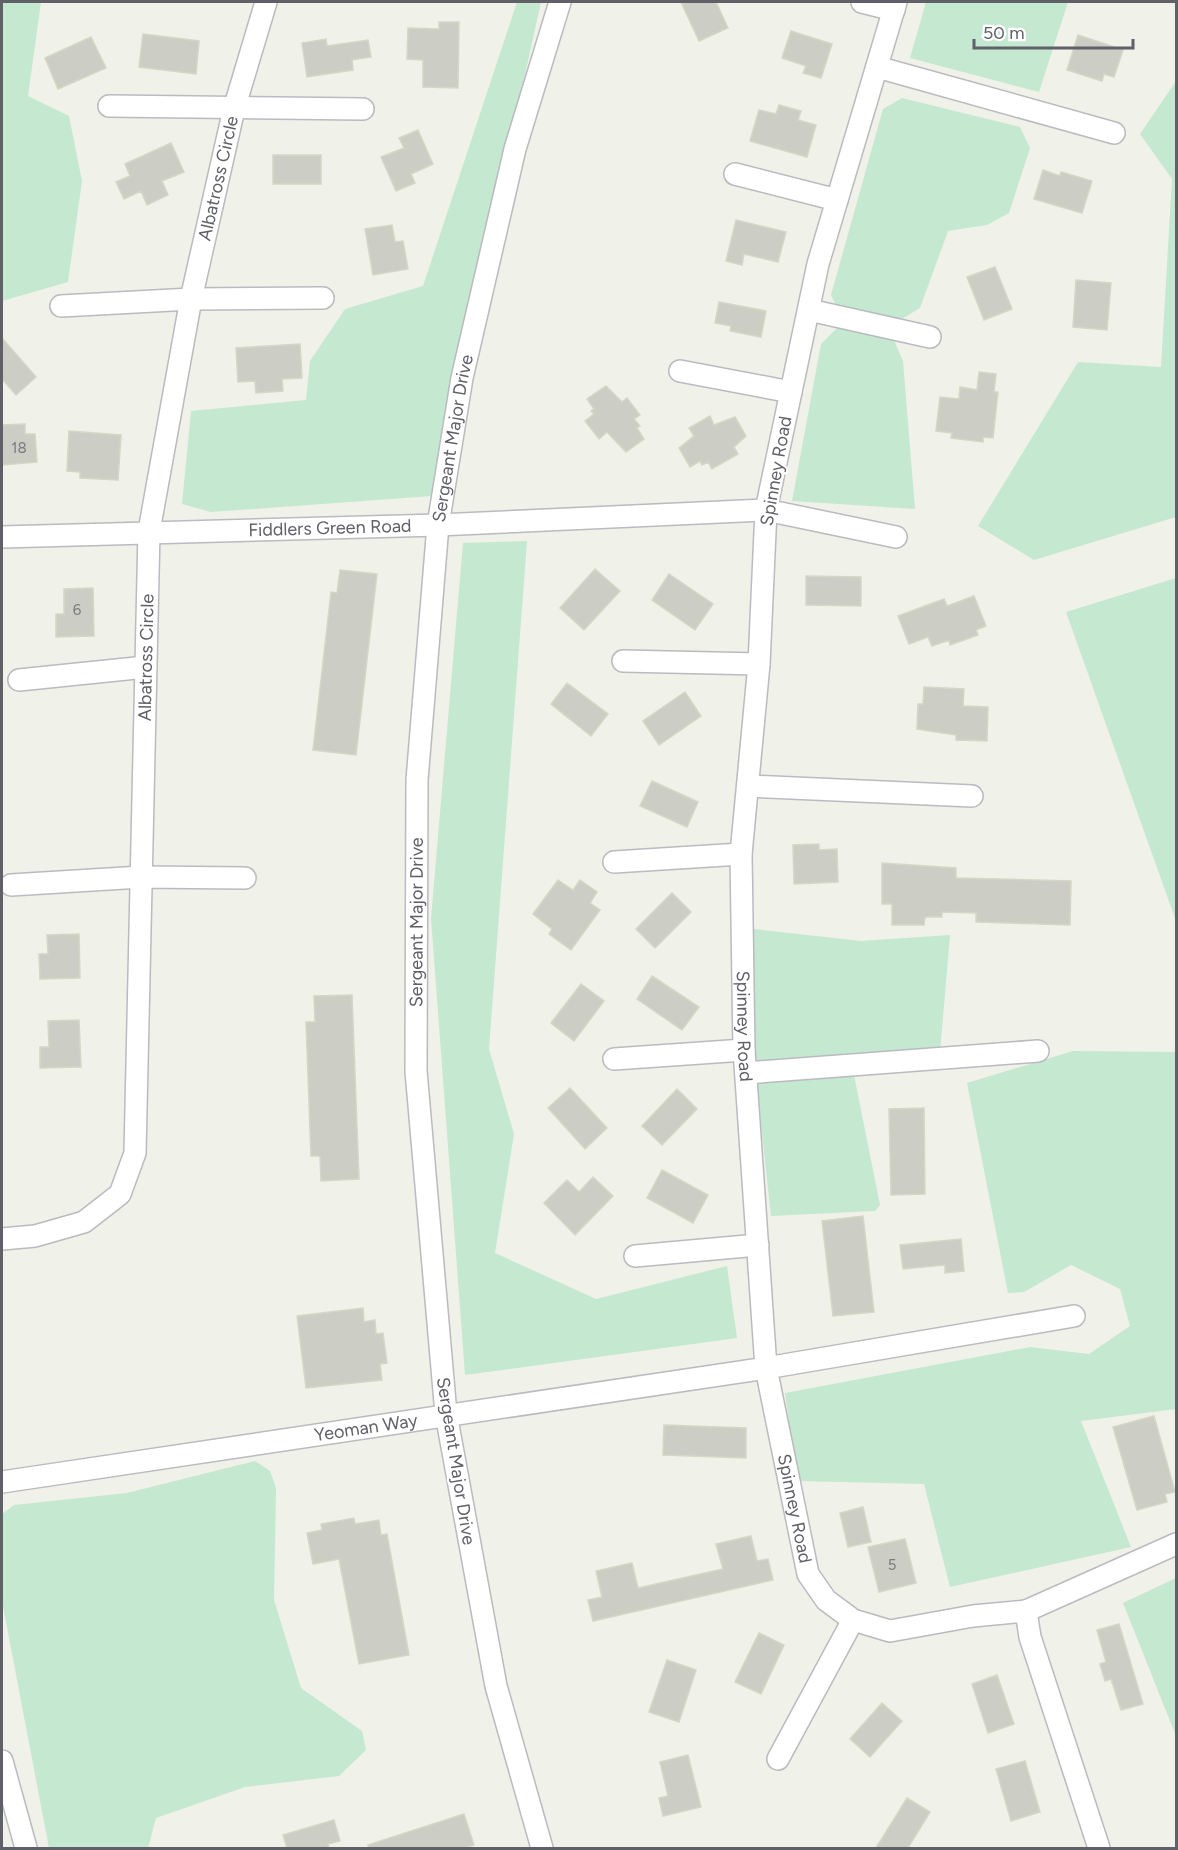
<svg xmlns="http://www.w3.org/2000/svg" width="1178" height="1850" viewBox="0 0 1178 1850" font-family="Figtree,sans-serif">
<style>
.green{fill:#c5e8d0}
.building{fill:#cccdc4;stroke:#d6d6c6;stroke-width:1.5}
.lines{fill:none;stroke-linecap:round;stroke-linejoin:round}
.minor-casing{stroke:#babac1;stroke-width:24}
.minor{stroke:#fff;stroke-width:21}
.labels{text-anchor:middle;dominant-baseline:central;stroke-width:4.5;stroke-linejoin:round;paint-order:stroke}
.number-label{font-size:15px;fill:#7a7b7f}
.street-label{font-size:18px;fill:#5f6068;stroke:#fff}
</style>
<rect width="100%" height="100%" fill="#f0f1e8"/>
<path class="green" d="M2,2H41L28,96L69,116L82,181L68,282L2,301Z
M517,2H541L432,496L211,512L182,504L191,411L306,400L310,361L345,309L423,286Z
M926,2H1068L1039,92L910,58Z
M1176,81V517L1034,560L978,526L1078,362L1161,367L1172,179L1140,134Z
M902,98L1020,127L1030,148L1009,213L987,225L948,231L920,308L900,320L836,306L831,295L883,109Z
M837,328L893,338L903,361L915,509L792,501L821,344Z
M527,541L489,1049L514,1134L495,1253L596,1299L727,1266L737,1338L465,1375L431,918L463,543Z
M1176,578V921L1066,612Z
M754,929L861,941L950,935L940,1053L850,1055L880,1205L875,1211L771,1216L750,1024Z
M1073,1051L1176,1052V1409L1081,1421L1131,1547L950,1587L924,1484L797,1481L785,1393L1030,1347L1089,1354L1130,1326L1120,1289L1071,1265L1024,1292L1008,1293L967,1083Z
M255,1461L270,1471L276,1488L274,1600L301,1688L362,1731L366,1750L339,1776L245,1787L156,1818L148,1848H49L2,1601V1514L14,1505L127,1493Z
M1176,1578V1736L1123,1603Z"/>
<path class="building" d="M681,2H716L728,28L699,41Z
M439,22H459L458,88L423,87V60L407,59L408,28L439,29Z
M791,31L832,44L821,78L803,73L806,66L782,58Z
M143,34L199,41L196,74L139,67Z
M1078,35L1123,50L1114,77L1104,74L1102,81L1067,70Z
M91,37L106,68L58,89L45,58Z
M326,39L327,46L368,40L371,57L352,60L353,70L307,77L302,43Z
M779,105L801,111L798,120L816,125L807,157L750,141L759,110L776,114Z
M418,130L433,164L411,174L415,183L396,191L381,157L404,148L399,138Z
M171,143L184,172L162,181L168,195L147,205L141,191L124,199L116,182L130,176L125,164Z
M273,155H321V184H273Z
M1043,170L1060,176L1061,172L1092,181L1082,213L1034,199Z
M736,220L786,232L778,262L744,254L742,265L726,261Z
M392,225L395,242L403,241L408,269L373,275L365,229Z
M995,267L1012,309L984,320L967,277Z
M1076,280L1111,283L1107,330L1073,327Z
M719,302L766,311L761,337L730,331L731,326L715,323Z
M2,338L36,377L16,395L2,379Z
M300,344L302,378L282,379L283,391L256,393L255,381L238,382L236,348Z
M979,372L996,374L994,392H998L993,438L983,437V442L951,438L952,433L936,431L940,397L959,399L960,387L977,390Z
M606,386L622,402L627,398L640,415L634,419L640,426L637,428L644,439L626,452L607,432L599,439L585,421L594,414L591,411L594,409L587,399Z
M710,416L714,425L735,417L746,436L734,447L738,454L712,469L708,462L702,465L700,461L690,467L679,448L694,436L689,428Z
M25,424V434H35L37,462L2,465V425Z
M69,431L121,435L118,480L80,478V472L67,471Z
M595,569L620,591L584,630L560,608Z
M340,570L377,574L356,755L313,750L331,592L337,593Z
M669,574L713,604L695,630L652,600Z
M806,576L861,577V606L806,605Z
M93,588L94,636L56,637V614H64V589Z
M974,596L986,626L976,630L978,635L950,645L949,640L932,646L928,637L909,644L898,616L944,599L947,606Z
M567,683L608,714L591,736L551,704Z
M924,687L964,689L963,706L988,707L987,741L956,740V735L917,729L918,704H923Z
M685,692L701,716L659,745L643,721Z
M652,781L698,802L687,827L640,806Z
M819,844V850L837,849L838,882L794,884L793,845Z
M882,863L956,868V878L1071,881L1070,925L976,922V913L942,912V917H925L924,925H892V904H882Z
M558,880L573,890L580,880L597,892L590,903L600,910L571,950L549,934L552,929L533,914Z
M672,893L691,912L655,948L636,929Z
M79,934L80,978L40,979L39,954H48L47,935Z
M652,976L699,1007L682,1030L637,999Z
M581,984L604,1001L574,1041L551,1023Z
M352,995L359,1179L321,1181L320,1156H311L306,1022H315L314,996Z
M79,1020L81,1067L40,1068V1047H49L48,1021Z
M570,1088L607,1128L585,1149L548,1108Z
M677,1089L697,1109L662,1145L642,1126Z
M924,1108L925,1194L891,1195L889,1109Z
M662,1170L708,1195L693,1223L647,1198Z
M593,1177L613,1196L575,1235L544,1203L567,1180L579,1192Z
M863,1216L874,1312L833,1316L822,1221Z
M961,1239L964,1271L945,1273V1265L903,1269L900,1245Z
M363,1308L364,1322L375,1320L376,1334L383,1333L387,1363L380,1364L382,1380L306,1388L297,1316Z
M1154,1416L1175,1492L1165,1494L1167,1502L1137,1510L1113,1427Z
M664,1425L746,1428V1458L663,1455Z
M863,1507L871,1542L848,1547L840,1513Z
M354,1518L355,1524L379,1520L381,1535L387,1534L409,1655L359,1664L339,1559L313,1564L307,1533L322,1530L321,1524Z
M751,1536L757,1561L768,1559L773,1580L593,1621L588,1600L602,1597L596,1571L632,1563L638,1588L723,1569L716,1544Z
M905,1539L916,1583L879,1592L868,1547Z
M1119,1624L1143,1704L1121,1710L1111,1679L1105,1681L1100,1664L1106,1662L1097,1630Z
M759,1633L784,1645L761,1694L735,1682Z
M667,1660L696,1670L679,1722L649,1712Z
M997,1675L1014,1724L988,1733L972,1684Z
M882,1703L902,1721L870,1757L850,1739Z
M688,1755L701,1807L663,1816L659,1798L668,1796L660,1762Z
M1025,1761L1040,1812L1011,1821L996,1769Z
M907,1798L930,1812L908,1848H876Z
M464,1814L474,1845L463,1848H369L368,1845Z
M334,1820L340,1841L328,1844L329,1848H287L283,1835Z"/>
<g class="lines">
<g class="minor-casing">
<g id="minor">
<path d="M862,2L894,10"/>
<path id="s1" d="M896,2L818,264L766,510L759,664L741,854L744,1050L766,1368L808,1574L826,1600L853,1620L890,1631L973,1616L1026,1611L1030,1637L1099,1848"/>
<path d="M877,67L1114,133"/>
<path d="M109,106L363,109"/>
<path d="M735,174L837,200"/>
<path d="M61,306L191,299L323,298"/>
<path d="M809,310L930,337"/>
<path d="M680,371L791,392"/>
<path id="s2" d="M2,537L438,525L766,510L896,537"/>
<path d="M623,661L759,664"/>
<path d="M19,680L146,667"/>
<path d="M748,786L972,796"/>
<path d="M614,862L741,854"/>
<path d="M11,885L141,877L245,878"/>
<path d="M614,1059L744,1050"/>
<path d="M746,1073L1038,1051"/>
<path id="s3" d="M2,1239L35,1236L84,1222L120,1194L135,1153L149,531L191,299L234,109L266,2"/>
<path d="M635,1256L758,1245"/>
<path id="s4" d="M2,1482L766,1368L1074,1316"/>
<path d="M1026,1611L1176,1544"/>
<path d="M778,1759L853,1620"/>
<path d="M2,1761L26,1848"/>
<path id="s5" d="M542,1848L496,1686L446,1414L416,1071L417,780L438,525L462,378L515,149L560,2"/>
</g>
</g>
<use href="#minor" class="minor"/>
</g>
<g class="labels">
<g class="number-label">
<text x="19" y="448">18</text>
<text x="77" y="610">6</text>
<text x="892" y="1565">5</text>
</g>
<g class="street-label">
<text stroke="none"><textPath href="#s3" startOffset="1155">Albatross Circle</textPath></text>
<text stroke="none"><textPath href="#s5" startOffset="1424">Sergeant Major Drive</textPath></text>
<text transform="translate(776 471) rotate(-80)">Spinney Road</text>
<text stroke="none"><textPath href="#s2" startOffset="328">Fiddlers Green Road</textPath></text>
<text stroke="none"><textPath href="#s3" startOffset="669">Albatross Circle</textPath></text>
<text stroke="none"><textPath href="#s5" startOffset="938">Sergeant Major Drive</textPath></text>
<text stroke="none"><textPath href="#s1" startOffset="1042">Spinney Road</textPath></text>
<text stroke="none"><textPath href="#s4" startOffset="368">Yeoman Way</textPath></text>
<text transform="translate(456 1461) rotate(81)">Sergeant Major Drive</text>
<text stroke="none"><textPath href="#s1" startOffset="1528">Spinney Road</textPath></text>
</g>
</g>
<rect width="1178" height="1850" fill="none" stroke="#5f6068" stroke-width="6"/>
<path d="M974 39v9h159v-9" fill="none" stroke="#5f6068" stroke-width="3"/>
<text x="983" y="39" font-size="18" fill="#5f6068" stroke="#ffffff" stroke-width="4.5" paint-order="stroke">50 m</text>
</svg>
